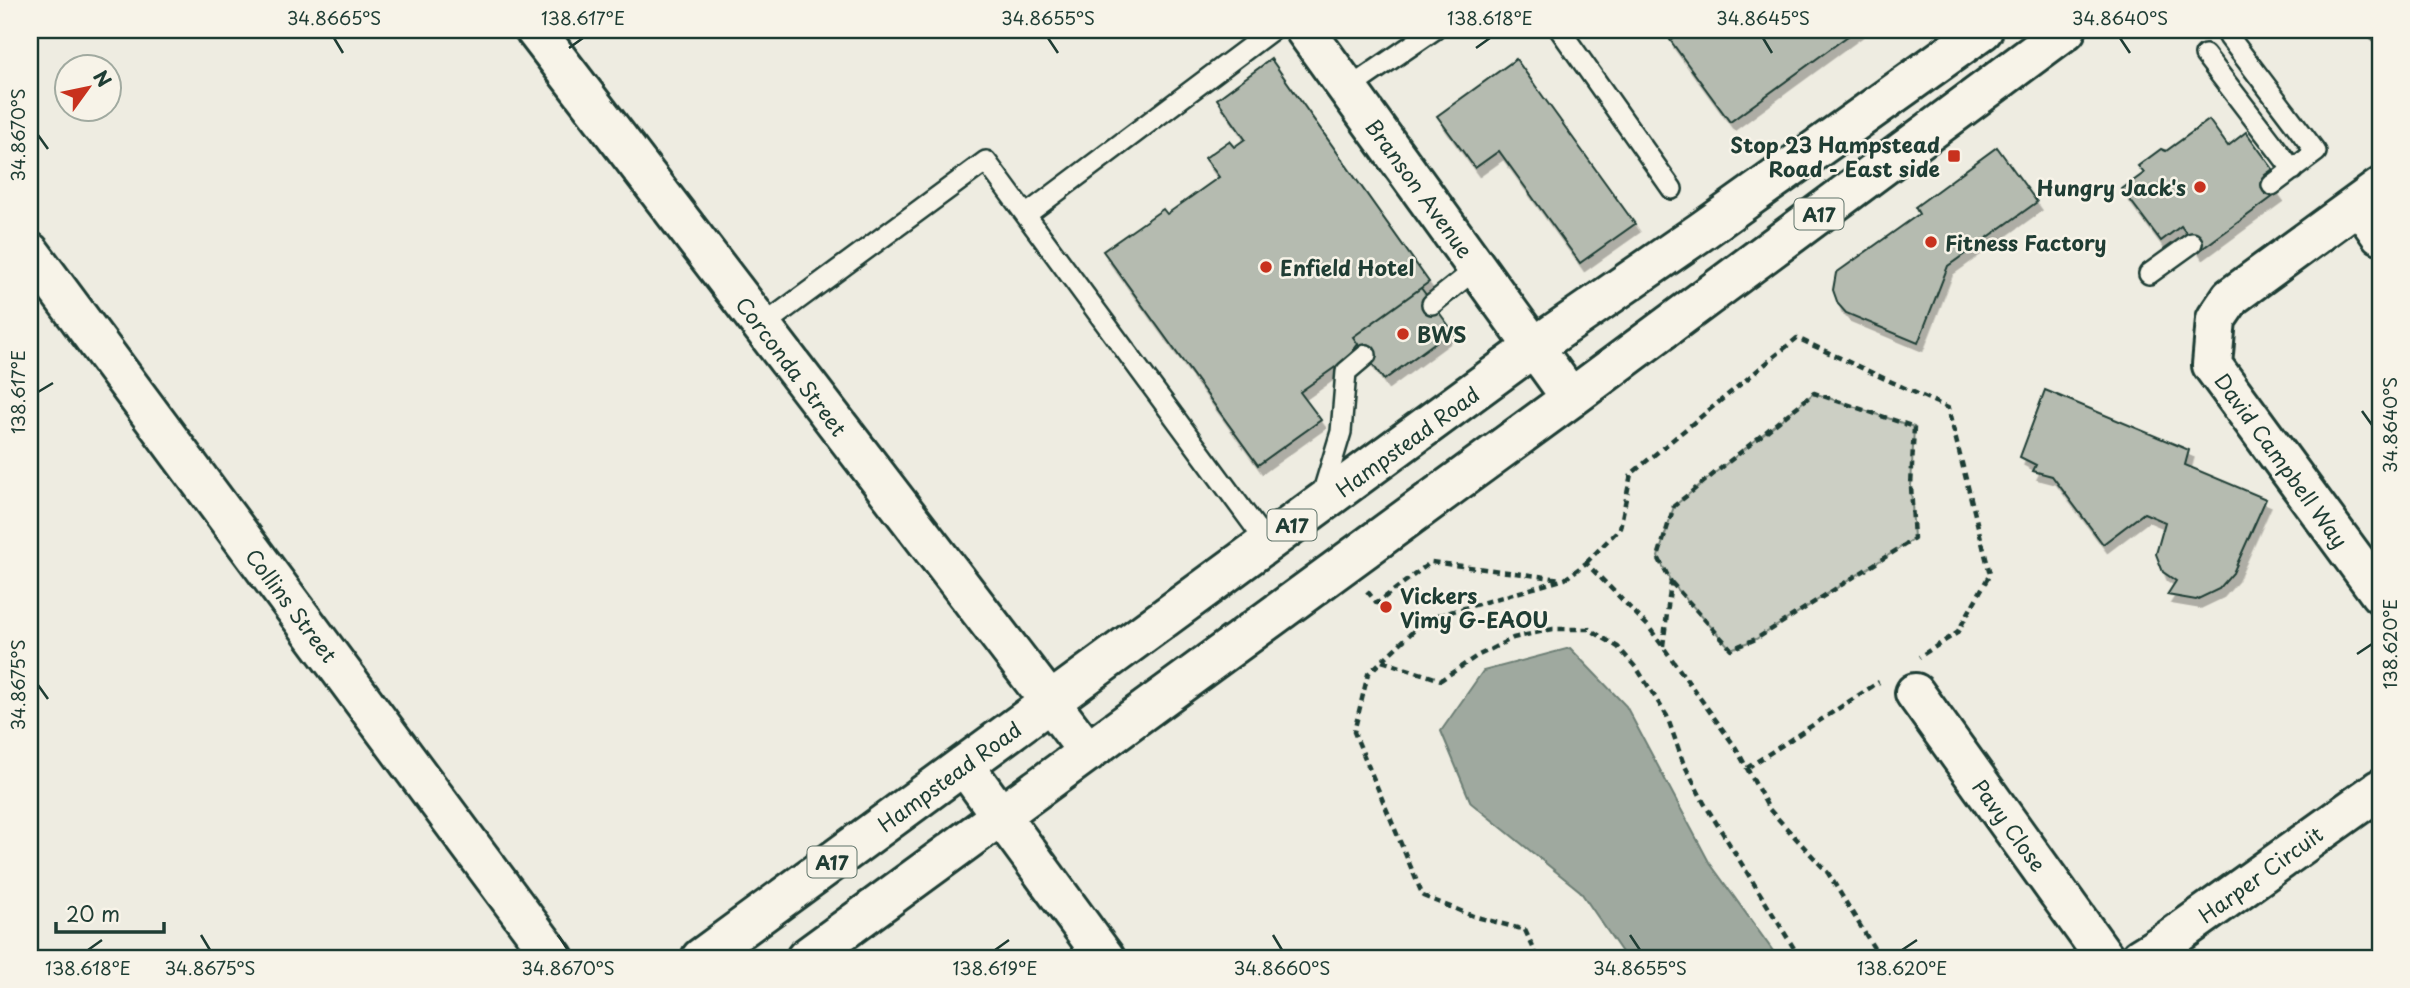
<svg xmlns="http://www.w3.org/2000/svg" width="2410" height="988" viewBox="0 0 2410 988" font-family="'Playpen Sans',sans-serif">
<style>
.green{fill:#cccfc4;stroke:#76867c;stroke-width:2}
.water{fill:#9fa99f;stroke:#6c7e74;stroke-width:2}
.building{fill:#b5bbb0;stroke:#1f3d34;stroke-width:2;filter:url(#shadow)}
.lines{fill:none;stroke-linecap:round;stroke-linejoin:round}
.service-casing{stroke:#1f3d34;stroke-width:24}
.minor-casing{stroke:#1f3d34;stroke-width:44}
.tertiary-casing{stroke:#1f3d34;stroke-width:44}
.trunk-casing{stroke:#1f3d34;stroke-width:44}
.path{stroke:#1f3d34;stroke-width:4.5;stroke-dasharray:7 5;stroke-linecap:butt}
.service{stroke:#f7f3e8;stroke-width:19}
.minor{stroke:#f7f3e8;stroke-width:38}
.tertiary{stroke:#f7f3e8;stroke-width:38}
.trunk{stroke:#f7f3e8;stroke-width:38}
.ticks{fill:none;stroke:#1f3d34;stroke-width:2.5}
.poi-dot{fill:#c8321e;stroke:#f7f3e8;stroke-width:2.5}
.labels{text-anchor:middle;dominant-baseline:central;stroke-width:5;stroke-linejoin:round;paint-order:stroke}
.shield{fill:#f7f3e8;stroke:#60746a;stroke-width:2}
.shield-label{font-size:19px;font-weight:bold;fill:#1f3d34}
.poi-label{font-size:21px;font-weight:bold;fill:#1f3d34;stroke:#f7f3e8;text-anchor:start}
.street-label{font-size:21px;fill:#1f3d34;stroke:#f7f3e8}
.neatline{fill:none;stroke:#1f3d34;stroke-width:2.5}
.ticks-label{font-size:18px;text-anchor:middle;fill:#1f3d34}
</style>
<defs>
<filter id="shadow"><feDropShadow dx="4.5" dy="8" stdDeviation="0" flood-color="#0004"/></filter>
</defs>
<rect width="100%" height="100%" fill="#eeece1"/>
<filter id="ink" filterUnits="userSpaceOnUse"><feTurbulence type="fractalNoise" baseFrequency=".0143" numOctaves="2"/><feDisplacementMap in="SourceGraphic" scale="14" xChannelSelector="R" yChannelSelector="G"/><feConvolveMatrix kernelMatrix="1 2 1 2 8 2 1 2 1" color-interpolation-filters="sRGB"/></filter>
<g filter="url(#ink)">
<path class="green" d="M1814,393L1914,427L1911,486L1914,539L1756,639L1731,649L1671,582L1658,557L1674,506Z"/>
<path class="water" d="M1570,648L1626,706L1709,862L1778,958H1626L1580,891L1471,803L1441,731L1483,671Z"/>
<path class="building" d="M1684,30H1856L1730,122L1670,40Z
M2366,30H2380V49Z
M1271,59L1429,282L1353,337L1358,344L1348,358L1300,392L1321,420L1258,465L1103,251L1163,209L1167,214L1219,177L1205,158L1229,141L1234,147L1245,139L1217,99Z
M1516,59L1635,224L1580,263L1499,151L1475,168L1437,116Z
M2209,120L2228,146L2246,132L2273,169L2265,175L2278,193L2199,251L2181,226L2161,241L2122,189L2144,173L2138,166L2161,149L2166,151Z
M1997,147L2037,202L1948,266L1918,343L1846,313L1838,304L1833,290L1836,273L1919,214L1915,207Z
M1421,288L1452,330L1384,380L1353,337Z
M2045,390L2189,450L2185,465L2266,499L2233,573L2219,589L2196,600L2167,595L2176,581L2163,572L2156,554L2165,522L2144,513L2103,544L2052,476L2033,471L2036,465L2020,457Z"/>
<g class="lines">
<g class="service-casing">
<path id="service" d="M1560,30L1672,189
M2229,37L2316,152L2272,185
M2205,55L2293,170
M1348,89L1434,30
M1026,215L1272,30
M2149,274L2192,243
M1432,304L1477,268
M762,326L986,161L1267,543
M1321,498L1341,432L1346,372L1366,355"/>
</g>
<g class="minor-casing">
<path id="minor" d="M535,30L1050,702
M1305,30L1534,347
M2380,188L2231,297L2216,319L2212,365L2380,594
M2359,204L2380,234
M1915,693L2105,958
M2140,958L2169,940L2380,789"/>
</g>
<g class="tertiary-casing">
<path id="tertiary" d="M30,252L554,958
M1001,816L1105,958"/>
</g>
<g class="trunk-casing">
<path id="trunk" d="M1534,347L1571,398
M1050,702L1088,752
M964,765L1001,816
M701,958L1534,347L1702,231L1983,30
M806,958L1571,398L2066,30"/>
</g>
<path class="path" d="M1586,563L1620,528L1631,474L1797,338L1948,408L1990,574L1957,633L1919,657
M1367,591L1377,603L1431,562L1561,579
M1663,646L1671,582L1658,557L1674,506L1814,393L1914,427L1911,486L1914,539L1756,639L1731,649L1671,582
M1382,661L1441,680L1477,656L1513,638L1553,629H1589L1618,647L1638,670L1667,716L1683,762L1704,803L1800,958
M1747,768L1879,682
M1538,958L1525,930L1473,916L1423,896L1354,732L1368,674L1426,619L1565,579L1586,563L1648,626L1736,748L1769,809L1828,873L1880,958"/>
<use href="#service" class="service"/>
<use href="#minor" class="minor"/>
<use href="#tertiary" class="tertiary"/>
<use href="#trunk" class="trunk"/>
</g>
</g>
<path class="ticks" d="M334,38L343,53M1048,38L1058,53M1763,38L1772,53M2120,38L2130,53M569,48L583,38M1476,48L1490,38M38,135L48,149M38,392L53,383M2362,411L2372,425M2357,654L2372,644M38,685L48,699M201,935L210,950M558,935L568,950M1273,935L1282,950M1630,935L1640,950M88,950L102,940M995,950L1009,940M1902,950L1917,940"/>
<g class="poi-dot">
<rect x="1947" y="149" width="14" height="14" rx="3.5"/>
<circle cx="2200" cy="187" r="7"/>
<circle cx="1931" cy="242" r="7"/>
<circle cx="1266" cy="267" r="7"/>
<circle cx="1403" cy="334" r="7"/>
<circle cx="1386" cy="607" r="7"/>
</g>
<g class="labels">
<g class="shield">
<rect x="1794.5" y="198.5" width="49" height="31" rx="5"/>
<rect x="1267.5" y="509.5" width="49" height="31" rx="5"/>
<rect x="807.5" y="846.5" width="49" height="31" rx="5"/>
</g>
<g class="shield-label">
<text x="1819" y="214">A17</text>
<text x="1292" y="525">A17</text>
<text x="832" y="862">A17</text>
</g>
<g class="poi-label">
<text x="1940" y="144" text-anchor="end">Stop 23 Hampstead<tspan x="1940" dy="24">Road - East side</tspan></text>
<text x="2186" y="187" text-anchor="end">Hungry Jack's</text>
<text x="1945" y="242">Fitness Factory</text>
<text x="1280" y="267">Enfield Hotel</text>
<text x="1417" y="334">BWS</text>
<text x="1400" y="595">Vickers<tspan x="1400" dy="24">Vimy G-EAOU</tspan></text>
</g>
<g class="street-label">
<text transform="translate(1420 188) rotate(54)">Branson Avenue</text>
<text transform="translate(792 366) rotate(53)">Corconda Street</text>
<text transform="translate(1407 441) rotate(-36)">Hampstead Road</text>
<text transform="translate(2282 460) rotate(54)">David Campbell Way</text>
<text transform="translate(292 605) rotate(53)">Collins Street</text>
<text transform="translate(949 776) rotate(-36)">Hampstead Road</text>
<text transform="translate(2010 825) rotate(54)">Pavy Close</text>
<text transform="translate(2260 874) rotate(-36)">Harper Circuit</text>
</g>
</g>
<rect width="2410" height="988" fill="none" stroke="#f7f3e8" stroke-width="77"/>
<g transform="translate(88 88) rotate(57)"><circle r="33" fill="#f7f3e8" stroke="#a1aaa0" stroke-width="2"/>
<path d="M0-5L12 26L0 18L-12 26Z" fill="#c8321e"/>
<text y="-10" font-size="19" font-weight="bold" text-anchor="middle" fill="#1f3d34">N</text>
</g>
<path d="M56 922v10h108v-10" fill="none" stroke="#1f3d34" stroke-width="3.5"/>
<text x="66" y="922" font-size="21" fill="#1f3d34" stroke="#f7f3e8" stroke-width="5" paint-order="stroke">20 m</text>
<rect x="38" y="38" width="2334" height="912" class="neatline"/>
<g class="ticks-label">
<text x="334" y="25">34.8665°S</text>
<text x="583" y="25">138.617°E</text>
<text x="1048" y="25">34.8655°S</text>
<text x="1490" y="25">138.618°E</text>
<text x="1763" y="25">34.8645°S</text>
<text x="2120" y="25">34.8640°S</text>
<text transform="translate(19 135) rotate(-90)" y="6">34.8670°S</text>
<text transform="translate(19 392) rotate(-90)" y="6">138.617°E</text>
<text transform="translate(2391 425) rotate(-90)" y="6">34.8640°S</text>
<text transform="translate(2391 644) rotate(-90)" y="6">138.620°E</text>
<text transform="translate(19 685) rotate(-90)" y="6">34.8675°S</text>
<text x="88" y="975">138.618°E</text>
<text x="210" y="975">34.8675°S</text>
<text x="568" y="975">34.8670°S</text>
<text x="995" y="975">138.619°E</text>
<text x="1282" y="975">34.8660°S</text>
<text x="1640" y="975">34.8655°S</text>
<text x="1902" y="975">138.620°E</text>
</g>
</svg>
